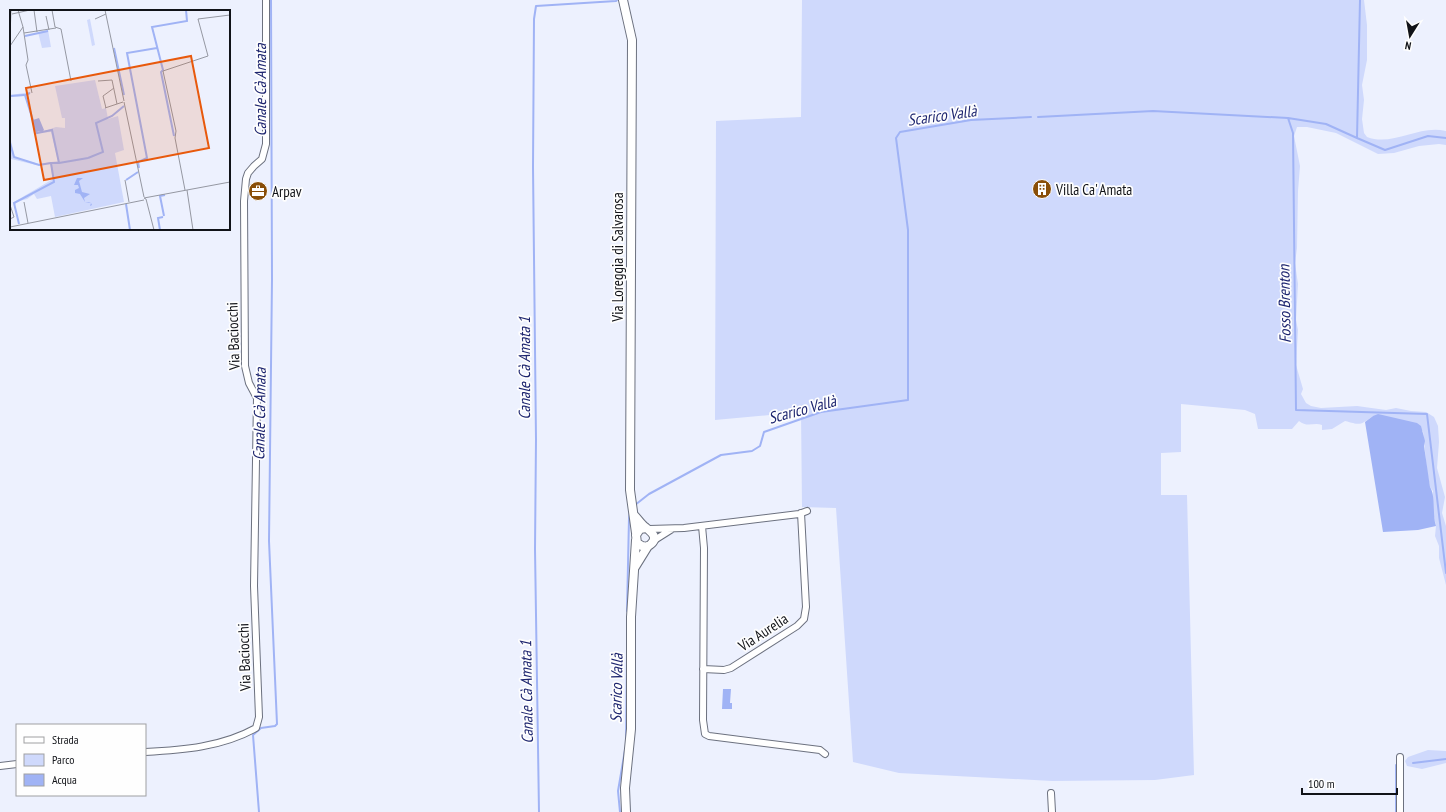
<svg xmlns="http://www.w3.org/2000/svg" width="1446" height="812" viewBox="0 0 1446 812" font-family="'PT Sans Narrow',sans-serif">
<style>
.green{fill:#cfd9fc}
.water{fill:#a0b3f5}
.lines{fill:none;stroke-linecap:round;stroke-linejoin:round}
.stream{stroke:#a0b3f5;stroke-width:2}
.minor-casing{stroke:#6c717f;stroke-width:8}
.tertiary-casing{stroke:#6c717f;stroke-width:10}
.minor{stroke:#fff;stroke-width:6}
.tertiary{stroke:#fff;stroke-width:8}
.labels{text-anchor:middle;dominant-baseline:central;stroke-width:3.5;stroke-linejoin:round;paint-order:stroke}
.poi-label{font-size:15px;fill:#111318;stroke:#fefefe;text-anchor:start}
.street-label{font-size:15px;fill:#111318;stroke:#fefefe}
.water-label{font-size:16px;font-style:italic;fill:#1d256f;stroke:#fefefe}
.inset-river{fill:none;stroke:#a0b3f5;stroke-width:2}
.inset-road{fill:none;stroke:#9598a2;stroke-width:1}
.view{fill:#e8590c;fill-opacity:0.15;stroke:#e8590c;stroke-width:2}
.inset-edge{fill:none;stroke:#111318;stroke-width:2}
</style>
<rect width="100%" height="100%" fill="#edf1fe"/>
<path class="green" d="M802,0H1364L1367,25V60L1362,85L1364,100L1362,119L1364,133L1367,137C1393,147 1419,124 1446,131V145L1439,144L1419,146L1394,153L1378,154L1336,133L1307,127H1297L1294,136L1300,166L1298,191L1297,248L1295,263L1298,284L1296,320L1298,330L1296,365L1303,389L1301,394L1306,403L1311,406L1321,408L1357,406L1386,410L1396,408L1411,411L1426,412L1434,417L1438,426L1439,442L1437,468L1445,497L1442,513L1446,526V585L1439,558V546L1435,536L1436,526L1433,512V491L1430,487L1427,471L1423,431L1373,416C1359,426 1361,425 1345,421L1332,429L1322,430V425C1314,422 1307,428 1299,421L1292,429H1258L1255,414L1245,410L1181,404V452L1161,453V495H1187L1194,775L1155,780L1052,781L899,773L853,762L836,508L802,507L801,412L715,420L716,121L801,117Z
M1428,750L1446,751V763L1422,769L1407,766L1405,761L1408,757Z"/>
<path class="water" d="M1378,414L1417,423L1421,426L1425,441L1424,446L1430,487C1436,496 1432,515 1436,526L1418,530L1383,532L1365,422L1373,416Z
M723,689H731L730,703H732V709H722Z"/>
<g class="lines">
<path class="stream" d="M1360,0L1357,138L1326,124L1288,118L1293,133L1296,410L1427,414L1446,573
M1038,117L1153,111L1288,118
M1357,138L1385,150L1428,136L1446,138
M635,505L649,494L721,455L752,451L760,446L764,432L821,412L908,400V230L896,138L900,132L971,120L1031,117
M627,611L629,518L630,512
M626,739L627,652
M1413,763L1446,759
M259,812L253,735L261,728L275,726L277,724L269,541L272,279L271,0
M539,812L535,549L536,439L533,167L534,19L536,6L616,1L617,0
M620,812L618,791L625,750
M1396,812V765"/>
<g class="minor-casing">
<path id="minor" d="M702,526L704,548L703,720L705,734L709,736L820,750L825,754
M649,529L684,528L799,514L807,511
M653,541L672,529
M703,669L724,670L731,668L797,626L804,619L806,607L801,513
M145,752C183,750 222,747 256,728L259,717L254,586L257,398L249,383L245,366L244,201L246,179L248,173L254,166L262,159L266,144V0
M1400,757V812
M0,766L17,764
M1051,793L1052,812"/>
</g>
<g class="tertiary-casing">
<path id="tertiary" d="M623,0L632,40L630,490L636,533
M634,515C638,519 641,524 645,527C650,531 659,537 651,544C648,547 646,547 642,546L637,543L636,535L640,529L646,528
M635,567L648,546
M626,812L625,788L631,729V617L636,540"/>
</g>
<use href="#minor" class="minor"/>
<use href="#tertiary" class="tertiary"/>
</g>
<defs>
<g id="building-disc" transform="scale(1)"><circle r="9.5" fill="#894e08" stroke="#fefefe"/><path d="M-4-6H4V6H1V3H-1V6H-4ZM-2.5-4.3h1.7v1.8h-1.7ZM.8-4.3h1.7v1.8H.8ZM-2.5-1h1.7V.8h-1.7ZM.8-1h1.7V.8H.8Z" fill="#fff"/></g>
<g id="office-disc" transform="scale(1)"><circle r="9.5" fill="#894e08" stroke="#fefefe"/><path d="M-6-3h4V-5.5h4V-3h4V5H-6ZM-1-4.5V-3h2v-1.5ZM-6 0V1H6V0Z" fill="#fff"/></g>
</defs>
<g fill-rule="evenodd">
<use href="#building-disc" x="1042" y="189"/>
<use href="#office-disc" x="258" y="191"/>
</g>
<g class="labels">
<g class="poi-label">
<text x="1056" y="189">Villa Ca' Amata</text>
<text x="272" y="191">Arpav</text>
</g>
<g class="street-label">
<text transform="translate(617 257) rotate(-90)">Via Loreggia di Salvarosa</text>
<text transform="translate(233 336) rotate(-92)">Via Baciocchi</text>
<text transform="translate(763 632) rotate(-33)">Via Aurelia</text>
<text transform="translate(244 657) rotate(-92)">Via Baciocchi</text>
</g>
<g class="water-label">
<text transform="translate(260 90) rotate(-90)">Canale Cà Amata</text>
<text transform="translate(942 115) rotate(-8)">Scarico Vallà</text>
<text transform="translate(1284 304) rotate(-91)">Fosso Brenton</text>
<text transform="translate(524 368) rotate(-90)">Canale Cà Amata 1</text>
<text transform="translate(802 409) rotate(-15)">Scarico Vallà</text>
<text transform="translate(259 414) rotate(-89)">Canale Cà Amata</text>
<text transform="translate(616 688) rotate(-89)">Scarico Vallà</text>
<text transform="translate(526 692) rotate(-91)">Canale Cà Amata 1</text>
</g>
</g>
<g transform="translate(10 10)">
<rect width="220" height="220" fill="#edf1fe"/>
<path d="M80,9L85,35L82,36L77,10ZM38,20L41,37L32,38L28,22ZM85,70L92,99L96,98L98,109L108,106L114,140L105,143L114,192L45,207L41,186L27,189L24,184L17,189L6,192L5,196L4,192L43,169L40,153L26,155L1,149L0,127L5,147L29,154L48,151L41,122L26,123L15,86L0,87V85L21,82L16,87L26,120L32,122L46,117L55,118V108H52L45,76Z" fill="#cfd9fc"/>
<path d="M29,108L34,120L32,122L27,121L23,110ZM67,168H73L69,171L72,182L80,184L74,188L75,192H79L81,193L82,195L80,196L81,193L75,192L70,184L65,183V180L69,178L68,175H64Z" fill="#a0b3f5"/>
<path class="inset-river" d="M15,26L38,21M104,38L114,85M0,86L14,85M164,126L151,62L153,60L142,17L177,11L176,0M0,133L4,147L29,155L41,153M78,148L93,142L86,113L102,106L114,96M49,153L78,148M129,158L128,152L137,148L117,43L147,38M116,170L128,162M116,194L120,220M154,206L150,186L155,185M9,214L4,193L44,172L41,153H49L42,120L27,123L15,85L20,83M150,220L148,208L153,207"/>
<path class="inset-road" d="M24,0L27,22M24,0H39M42,0L45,17L51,19L61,71M95,0L114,91M2,4L20,0M36,6L39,20M85,9L96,4M13,17L18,50L16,55L22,83M14,23L46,18M0,26L1,0M0,36L13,17L8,0M88,71L102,70L107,94M114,92L134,187M95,98L113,92M96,98L93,86L104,78M115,170L119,192M175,180L165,128L166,121L153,61L198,46L188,9L220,5M177,180L183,220M136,189L134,188L220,172M136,189L144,220M14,192L18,213M0,209L4,207L0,195M0,217L134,190"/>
<path class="view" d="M181,46L199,138L34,170L16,78Z"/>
<rect width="220" height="220" class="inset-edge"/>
</g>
<rect x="16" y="724" width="130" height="72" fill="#fefefe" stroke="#9fa0a2"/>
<rect x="24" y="737" width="20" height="6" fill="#ffffff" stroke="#9fa0a2"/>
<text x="52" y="744" font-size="12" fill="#111318">Strada</text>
<rect x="24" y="754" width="20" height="12" fill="#cfd9fc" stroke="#9fa0a2"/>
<text x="52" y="764" font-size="12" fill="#111318">Parco</text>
<rect x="24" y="774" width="20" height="12" fill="#a0b3f5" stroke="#9fa0a2"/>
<text x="52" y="784" font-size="12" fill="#111318">Acqua</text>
<g transform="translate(1410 36) rotate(191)" stroke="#fefefe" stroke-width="3" paint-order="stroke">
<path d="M0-3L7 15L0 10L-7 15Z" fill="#111318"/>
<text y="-6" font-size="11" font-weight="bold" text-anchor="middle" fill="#111318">N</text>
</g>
<path d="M1302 788v6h95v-6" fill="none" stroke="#111318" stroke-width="2"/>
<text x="1308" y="788" font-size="12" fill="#111318" stroke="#fefefe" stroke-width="3" paint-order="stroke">100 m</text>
</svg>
